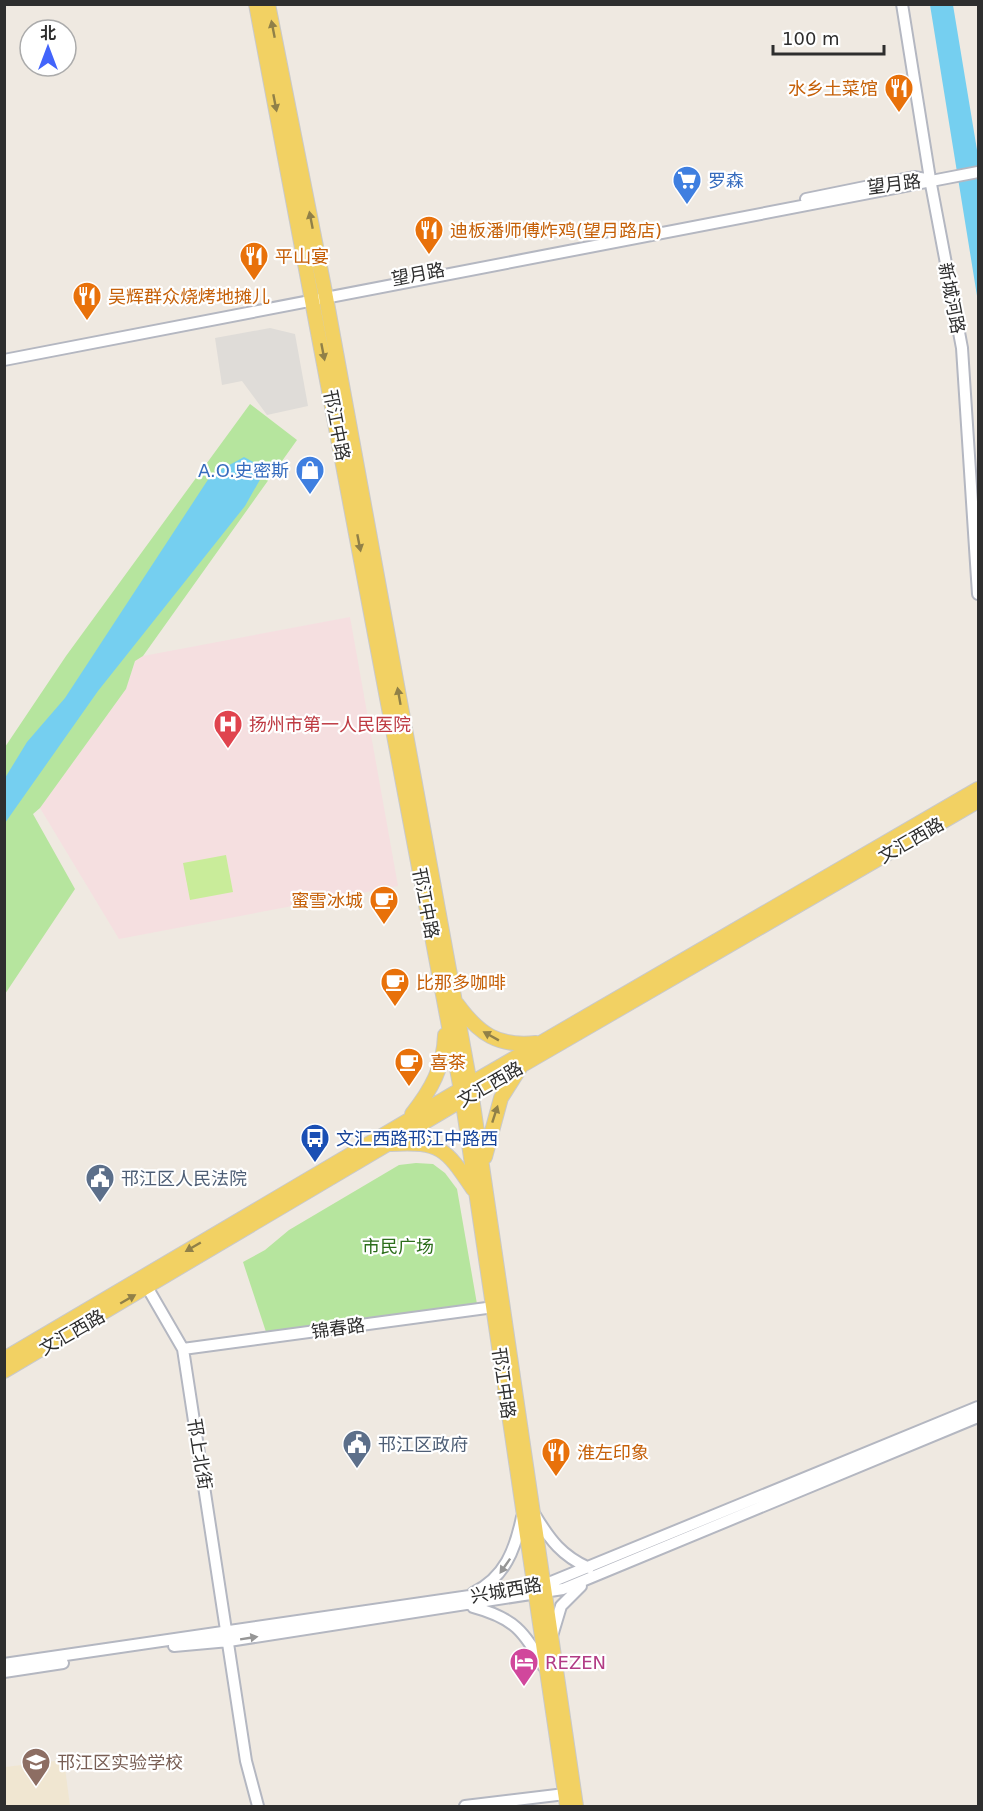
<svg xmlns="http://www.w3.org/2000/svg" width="983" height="1811" viewBox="0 0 983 1811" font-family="'DejaVu Sans','Noto Sans SC',sans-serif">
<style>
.education{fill:#f0e6d1}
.medical{fill:#f5dfe0}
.green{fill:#b6e59e}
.pitch{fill:#c9ec9a}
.plaza{fill:#dfdcd8}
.water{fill:#75cff0}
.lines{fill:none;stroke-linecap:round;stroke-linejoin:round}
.minor-casing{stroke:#b4b7c1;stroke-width:14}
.major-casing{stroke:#c9c9c9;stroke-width:16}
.minor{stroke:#fff;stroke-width:10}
.major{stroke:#f2d163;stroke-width:14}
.oneway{fill:#908048}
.oneway2{fill:#969696}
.labels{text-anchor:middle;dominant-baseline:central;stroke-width:4.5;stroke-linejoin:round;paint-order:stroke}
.food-label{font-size:18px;fill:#c56008;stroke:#fff;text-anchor:start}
.shop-label{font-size:18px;fill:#366cbe;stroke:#fff;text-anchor:start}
.street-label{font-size:18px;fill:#2e2e2e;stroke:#fff}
.health-label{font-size:18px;fill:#be3a42;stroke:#fff;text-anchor:start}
.transit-label{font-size:18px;fill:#164399;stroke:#fff;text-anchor:start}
.service-label{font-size:18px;fill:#4e5e75;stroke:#fff;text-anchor:start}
.park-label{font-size:18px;fill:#2c6e1b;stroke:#fff}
.hotel-label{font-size:18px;fill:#b23c85;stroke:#fff;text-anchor:start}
.education-label{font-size:18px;fill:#785e54;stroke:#fff;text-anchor:start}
</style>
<rect width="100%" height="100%" fill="#efe9e1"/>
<path class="education" d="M64,1760L70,1806H5V1767Z"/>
<path class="medical" d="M350,617L398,886L119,939L40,808L126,689L135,661L143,656Z"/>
<path class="green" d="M250,404L297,440L143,656L135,661L126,689L40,808L33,814L75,889L5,994V747L66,656Z
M416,1163L433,1164L445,1173L457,1189L477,1304L267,1335L243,1262L265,1250L289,1230L399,1165Z"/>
<path class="pitch" d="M226,855L233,892L190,900L183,863Z"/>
<path class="plaza" d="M270,328L295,334L308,406L267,415L242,381L222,385L215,338Z"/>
<path class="water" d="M930,5H953L978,156V302Z
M244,457L266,469L245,506L98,691L5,823V778L27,742L65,698L211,475Z"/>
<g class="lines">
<g class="minor-casing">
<path id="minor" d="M902,4L930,179L962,348L978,594
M806,199L914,177L926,179
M4,360L978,172
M143,1280L183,1349L246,1761L258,1806
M183,1349L494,1307
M535,1515C550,1540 562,1556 589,1568
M473,1593C505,1577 515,1550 522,1517
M473,1607C514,1618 524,1631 544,1667
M552,1636L561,1606L581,1586
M174,1646L229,1641L563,1589L978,1417
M4,1664L544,1585L978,1407
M4,1672L63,1663
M465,1806L565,1794"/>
</g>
<g class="major-casing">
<path id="major" d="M256,4L461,1090L567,1806
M268,4L325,292L470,1084L576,1806
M457,1004C479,1034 498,1047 536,1043
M412,1114C431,1090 444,1067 445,1035
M391,1144C441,1141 446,1149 473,1189
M485,1157L501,1098L520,1068
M4,1359L470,1084L978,789
M4,1371L462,1100L978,801"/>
</g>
<use href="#minor" class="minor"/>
<use href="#major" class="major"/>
</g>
<defs><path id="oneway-solid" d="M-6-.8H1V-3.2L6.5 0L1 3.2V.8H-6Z" transform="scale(1.5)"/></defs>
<g class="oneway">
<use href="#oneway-solid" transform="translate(273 29) rotate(-101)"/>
<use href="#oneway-solid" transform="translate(275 103) rotate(79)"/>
<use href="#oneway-solid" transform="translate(311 220) rotate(-101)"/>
<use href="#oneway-solid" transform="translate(323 352) rotate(79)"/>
<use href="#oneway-solid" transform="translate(359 543) rotate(79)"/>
<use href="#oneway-solid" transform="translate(399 696) rotate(-100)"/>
<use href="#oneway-solid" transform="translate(491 1036) rotate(-151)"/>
<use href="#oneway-solid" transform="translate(495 1114) rotate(-72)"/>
<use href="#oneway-solid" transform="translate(193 1247) rotate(150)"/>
<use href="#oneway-solid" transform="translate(128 1299) rotate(-30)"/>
</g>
<g class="oneway2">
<use href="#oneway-solid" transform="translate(505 1566) rotate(125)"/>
<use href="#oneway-solid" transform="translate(249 1638) rotate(-9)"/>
</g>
<defs>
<g id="restaurant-pin" transform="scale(1.5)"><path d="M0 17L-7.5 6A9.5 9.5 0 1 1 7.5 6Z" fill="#e8710a" stroke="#fff"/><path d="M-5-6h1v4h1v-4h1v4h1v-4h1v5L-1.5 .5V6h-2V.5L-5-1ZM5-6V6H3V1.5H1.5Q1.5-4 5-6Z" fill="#fff"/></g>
<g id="supermarket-pin" transform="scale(1.5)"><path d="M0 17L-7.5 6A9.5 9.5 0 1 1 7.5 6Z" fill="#3f7fe0" stroke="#fff"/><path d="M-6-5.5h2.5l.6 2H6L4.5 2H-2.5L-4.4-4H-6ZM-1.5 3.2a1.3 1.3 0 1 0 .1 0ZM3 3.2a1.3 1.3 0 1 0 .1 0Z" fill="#fff"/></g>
<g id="shop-pin" transform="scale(1.5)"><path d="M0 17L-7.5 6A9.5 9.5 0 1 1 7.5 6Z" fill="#3f7fe0" stroke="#fff"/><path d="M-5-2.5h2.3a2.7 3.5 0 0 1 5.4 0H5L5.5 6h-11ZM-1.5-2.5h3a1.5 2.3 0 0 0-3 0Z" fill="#fff"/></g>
<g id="hospital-pin" transform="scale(1.5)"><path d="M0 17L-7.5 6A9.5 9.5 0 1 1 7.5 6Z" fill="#e0444e" stroke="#fff"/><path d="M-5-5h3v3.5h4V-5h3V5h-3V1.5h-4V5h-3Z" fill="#fff"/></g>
<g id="cafe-pin" transform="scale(1.5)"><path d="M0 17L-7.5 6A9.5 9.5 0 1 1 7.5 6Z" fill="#e8710a" stroke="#fff"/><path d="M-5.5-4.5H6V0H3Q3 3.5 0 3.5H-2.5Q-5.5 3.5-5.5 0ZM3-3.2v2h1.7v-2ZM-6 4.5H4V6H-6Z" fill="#fff"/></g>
<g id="bus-pin" transform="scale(1.5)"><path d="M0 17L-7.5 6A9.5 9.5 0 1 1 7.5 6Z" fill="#1a4fb4" stroke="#fff"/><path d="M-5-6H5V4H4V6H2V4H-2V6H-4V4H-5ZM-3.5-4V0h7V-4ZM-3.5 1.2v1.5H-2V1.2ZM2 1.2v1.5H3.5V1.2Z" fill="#fff"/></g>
<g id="civic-pin" transform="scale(1.5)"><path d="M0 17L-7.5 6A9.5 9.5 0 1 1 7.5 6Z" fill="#5c6f8a" stroke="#fff"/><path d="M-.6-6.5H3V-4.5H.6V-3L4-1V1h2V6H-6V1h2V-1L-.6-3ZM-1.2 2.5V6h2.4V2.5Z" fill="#fff"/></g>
<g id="hotel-pin" transform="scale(1.5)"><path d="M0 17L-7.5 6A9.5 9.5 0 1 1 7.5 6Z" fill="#d1479c" stroke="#fff"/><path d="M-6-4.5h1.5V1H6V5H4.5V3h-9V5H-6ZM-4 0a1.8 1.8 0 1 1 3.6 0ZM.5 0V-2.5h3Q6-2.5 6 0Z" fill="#fff"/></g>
<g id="school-pin" transform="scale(1.5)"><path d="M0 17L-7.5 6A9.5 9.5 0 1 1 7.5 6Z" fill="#8d6e63" stroke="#fff"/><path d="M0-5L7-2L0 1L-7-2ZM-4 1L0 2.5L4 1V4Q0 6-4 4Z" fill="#fff"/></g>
</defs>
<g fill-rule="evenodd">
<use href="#restaurant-pin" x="899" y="88"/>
<use href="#supermarket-pin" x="687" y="180"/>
<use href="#restaurant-pin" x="429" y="230"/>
<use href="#restaurant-pin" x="254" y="256"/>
<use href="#restaurant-pin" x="87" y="296"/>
<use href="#shop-pin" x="310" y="470"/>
<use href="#hospital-pin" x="228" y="724"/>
<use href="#cafe-pin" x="384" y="900"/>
<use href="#cafe-pin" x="395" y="982"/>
<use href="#cafe-pin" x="409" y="1062"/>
<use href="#bus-pin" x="315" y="1138"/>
<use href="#civic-pin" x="100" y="1178"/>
<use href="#civic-pin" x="357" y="1444"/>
<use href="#restaurant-pin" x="556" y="1452"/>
<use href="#hotel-pin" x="524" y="1662"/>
<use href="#school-pin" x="36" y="1762"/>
</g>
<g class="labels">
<g class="food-label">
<text x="878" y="88" text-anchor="end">水乡土菜馆</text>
<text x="450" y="230">迪板潘师傅炸鸡(望月路店)</text>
<text x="275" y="256">平山宴</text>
<text x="108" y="296">吴辉群众烧烤地摊儿</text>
<text x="363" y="900" text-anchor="end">蜜雪冰城</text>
<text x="416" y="982">比那多咖啡</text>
<text x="430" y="1062">喜茶</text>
<text x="577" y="1452">淮左印象</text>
</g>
<g class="shop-label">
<text x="708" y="180">罗森</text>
<text x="289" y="470" text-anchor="end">A.O.史密斯</text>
</g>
<g class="street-label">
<text transform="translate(894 184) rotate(-7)">望月路</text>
<text transform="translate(418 274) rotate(-11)">望月路</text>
<text transform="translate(952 298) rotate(79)">新城河路</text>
<text transform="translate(337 425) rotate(79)">邗江中路</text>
<text transform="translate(911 840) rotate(-30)">文汇西路</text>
<text transform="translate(426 903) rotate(79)">邗江中路</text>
<text transform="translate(490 1084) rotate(-30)">文汇西路</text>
<text transform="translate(338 1328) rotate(-8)">锦春路</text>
<text transform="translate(72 1332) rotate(-30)">文汇西路</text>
<text transform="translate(504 1383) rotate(82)">邗江中路</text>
<text transform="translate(200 1454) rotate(81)">邗上北街</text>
<text transform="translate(506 1590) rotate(-10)">兴城西路</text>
</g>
<g class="health-label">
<text x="249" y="724">扬州市第一人民医院</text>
</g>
<g class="transit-label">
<text x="336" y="1138">文汇西路邗江中路西</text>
</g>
<g class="service-label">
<text x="121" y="1178">邗江区人民法院</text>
<text x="378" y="1444">邗江区政府</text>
</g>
<g class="park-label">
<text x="398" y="1246">市民广场</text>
</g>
<g class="hotel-label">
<text x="545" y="1662">REZEN</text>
</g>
<g class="education-label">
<text x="57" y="1762">邗江区实验学校</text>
</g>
</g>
<rect width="983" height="1811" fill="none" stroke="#2e2e2e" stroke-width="12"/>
<g transform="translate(48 48)"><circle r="28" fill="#ffffff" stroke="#ababab" stroke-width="1.5"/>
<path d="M0-4.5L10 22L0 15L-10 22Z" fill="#4264fb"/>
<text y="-9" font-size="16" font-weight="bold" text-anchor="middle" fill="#2e2e2e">北</text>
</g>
<path d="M773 45v9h111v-9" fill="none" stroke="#2e2e2e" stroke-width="3"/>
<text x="782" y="45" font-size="18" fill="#2e2e2e" stroke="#ffffff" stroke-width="4.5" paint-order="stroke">100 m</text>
</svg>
